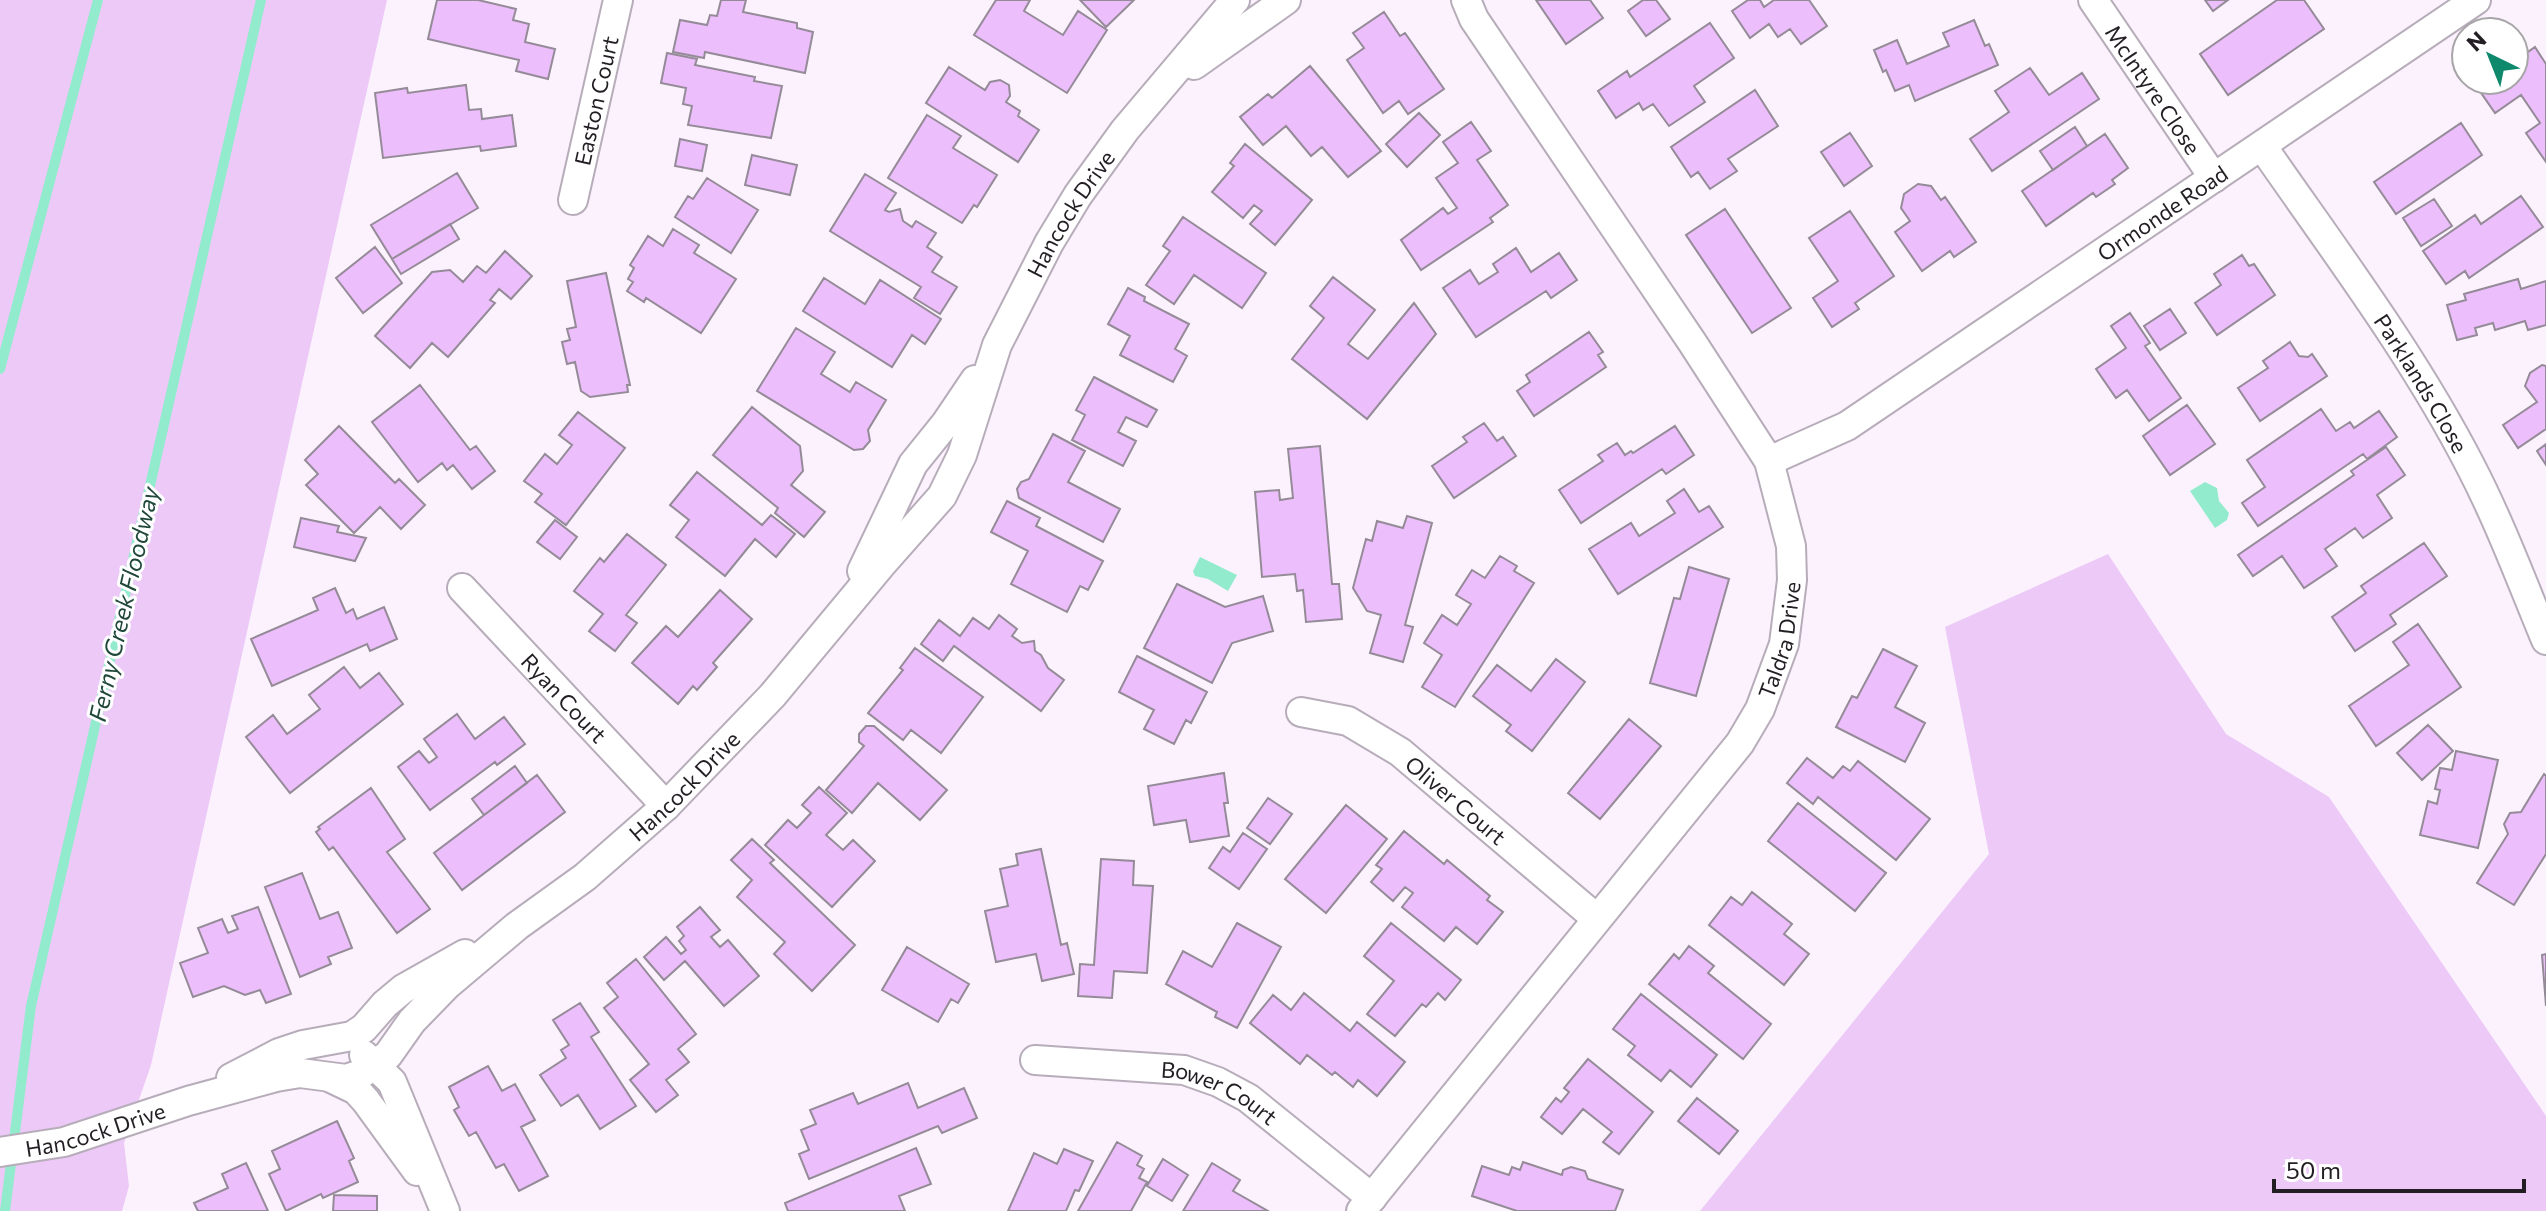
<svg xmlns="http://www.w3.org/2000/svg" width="2546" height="1211" viewBox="0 0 2546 1211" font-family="Commissioner,sans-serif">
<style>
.green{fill:#ecc9f7}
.water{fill:#92ebcc}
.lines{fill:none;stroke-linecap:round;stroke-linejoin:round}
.stream{stroke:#92ebcc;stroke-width:10}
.building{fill:#ecbefb;stroke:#958b98;stroke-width:2}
.street-casing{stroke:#b7adba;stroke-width:32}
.street{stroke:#fff;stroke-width:28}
.labels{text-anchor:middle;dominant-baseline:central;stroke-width:6;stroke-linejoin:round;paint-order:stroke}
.street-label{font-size:22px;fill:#221e23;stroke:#fff}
.water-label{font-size:24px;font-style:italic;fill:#1f473a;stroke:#fff}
</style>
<rect width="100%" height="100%" fill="#fbf2fd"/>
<path class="green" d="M0,0H387L151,1065L124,1143L129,1186L122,1211H0Z
M2108,554L2226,734L2329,797L2546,1116V1211H1700L1989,854L1945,627Z"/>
<path class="water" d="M2205,482L2217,488L2219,501L2229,513L2227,520L2215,528L2190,491Z
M1200,557L1237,575L1228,591L1208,579L1195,576L1193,571Z"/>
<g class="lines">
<path class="stream" d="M0,369L98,0
M5,1211L31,1006L261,0"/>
</g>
<path class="building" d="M437,0H478L516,9L513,20L529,24L525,42L555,49L548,79L516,71L519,60L428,39Z
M721,0H746L743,12L797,23V28L813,32L805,73L705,52L704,58L673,52L680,20L707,25L710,15L717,16Z
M996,0H1030L1024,11L1063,35L1078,11L1107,30L1067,93L974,35Z
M1080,0H1134L1106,27Z
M1536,0H1590L1603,18L1566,44Z
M1643,0H1656L1670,19L1646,36L1628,11Z
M1748,0H1760L1764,7L1774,0H1809L1827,26L1801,44L1790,29L1778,37L1769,24L1750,38L1732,11Z
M2205,0H2228L2213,11Z
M2277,0H2304L2324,29L2228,95L2200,54Z
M1384,12L1400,36L1405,33L1444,89L1408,114L1399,101L1383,113L1347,60L1364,48L1353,33Z
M1974,20L1985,46L1989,44L1998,65L1915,101L1909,85L1895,91L1886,70L1883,72L1874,50L1897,40L1907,64L1949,46L1943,33Z
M1710,23L1734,58L1694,86L1705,102L1669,126L1653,104L1643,110L1639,103L1616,118L1598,91L1627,71L1630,77Z
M2535,47L2546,64V162L2526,133L2540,123L2521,95L2495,113L2477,87L2487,80H2514V62Z
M667,53L697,59L695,65L755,77L754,81L782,86L771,138L688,125L692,106L683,104L686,88L661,83Z
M1310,66L1381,151L1348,177L1322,147L1311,156L1286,126L1263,145L1240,117L1268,94L1272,98Z
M949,67L985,90L990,82L1000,80L1009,85L1010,96L1006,102L1020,111L1018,116L1039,130L1018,162L926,103Z
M2030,68L2049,95L2082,73L2099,99L1992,171L1970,139L2009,112L1995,91Z
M466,85L469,110L481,109L482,119L512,115L516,146L481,151L480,146L383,158L375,93L407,88L408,93Z
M1755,90L1778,126L1728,159L1737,171L1710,189L1698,172L1691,177L1671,147Z
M1419,113L1440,135L1407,167L1386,144Z
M927,115L961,136L953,148L997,175L977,207L974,205L962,223L888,178Z
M1471,122L1491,151L1477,160L1508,205L1490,218L1493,222L1421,270L1401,240L1443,208L1448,214L1457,208L1436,178L1458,163L1443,142Z
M2461,123L2482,155L2396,214L2374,182Z
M2075,127L2087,146L2053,170L2040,151Z
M1850,133L1872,166L1844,186L1821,152Z
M2105,134L2128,168L2112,180L2115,184L2096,197L2093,193L2046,226L2022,191Z
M680,139L707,145L702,171L675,166Z
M1245,144L1312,200L1275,245L1250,224L1262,211L1254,205L1243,218L1212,192L1234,166L1230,163Z
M752,155L797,165L790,195L745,185Z
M457,173L478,208L392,259L371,225Z
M865,174L896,193L885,210L889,212L900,209L903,221L912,227L916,221L936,233L927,247L942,257L932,272L957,287L940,314L914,298L921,287L830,231Z
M707,178L758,210L731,253L675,217L688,196L693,199Z
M1918,184L1931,186L1941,200L1945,197L1976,242L1954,257L1950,251L1922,271L1895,232L1910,221L1901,208L1904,194Z
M2521,196L2543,227L2469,278L2465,271L2446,284L2423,251L2475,215L2481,224Z
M2434,199L2452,226L2421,246L2403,218Z
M1725,209L1791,308L1752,333L1686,235Z
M1850,211L1894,276L1855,303L1859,309L1832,327L1813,298L1838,281L1809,238Z
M1183,217L1266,273L1242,308L1194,275L1174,304L1146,285L1170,251L1163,246Z
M450,224L459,239L401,274L392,259Z
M673,229L699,245L694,253L736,279L701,333L646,298L644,302L627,291L633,282L628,279L634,268L630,265L648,236L663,246Z
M375,247L402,283L363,313L336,278Z
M1516,248L1531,272L1559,253L1577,280L1551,298L1546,291L1476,337L1443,288L1470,270L1479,284L1498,272L1493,264Z
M505,251L532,276L511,299L499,289L490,300L495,303L448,357L432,343L410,368L375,336L432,272L450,270L463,282L477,266L486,273Z
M2242,255L2249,266L2254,264L2275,295L2217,335L2195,303L2221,285L2214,274Z
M606,273L630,385H627L628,392L590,397L581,391L575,362L567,364L562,342L570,340L567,329L576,327L567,281Z
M1333,277L1375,310L1348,344L1368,359L1414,303L1436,334L1367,419L1292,359L1324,318L1310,306Z
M824,278L865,304L880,280L941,319L925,344L912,335L892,367L803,311Z
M2518,279L2521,289L2546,281V325L2528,330L2525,321L2495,330L2493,323L2475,328L2477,335L2457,340L2447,305L2466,300L2464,294Z
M1128,288L1145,297L1144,301L1189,324L1175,349L1187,356L1173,382L1120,355L1130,336L1108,324Z
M2170,309L2186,333L2160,350L2144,326Z
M2130,313L2150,343L2145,346L2181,398L2149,421L2127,390L2116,398L2096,369L2126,348L2111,326Z
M796,328L835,352L821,374L850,392L856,382L886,400L868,430L870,441L863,449L854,450L757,391Z
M1589,332L1603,352L1598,355L1606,367L1534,416L1517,391L1530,382L1526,375Z
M2290,342L2299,356L2308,357L2312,354L2327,376L2260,421L2238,388L2268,368L2263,361Z
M2542,365L2546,366V429L2518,448L2503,425L2537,402L2525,386L2530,373Z
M1094,377L1157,410L1147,427L1126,417L1118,432L1136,441L1123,466L1072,440L1085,415L1076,410Z
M420,385L470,450L476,446L495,471L472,489L453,465L447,470L442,463L418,482L372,422Z
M2187,405L2215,444L2170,475L2143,436Z
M752,407L800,446L803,471L791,485L825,512L804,537L775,513L778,508L713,455Z
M2321,409L2336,431L2350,422L2354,428L2379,411L2397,437L2367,459L2363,454L2258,526L2242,503L2265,487L2247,460Z
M578,412L625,448L566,525L535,502L542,494L524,481L545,454L557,464L572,445L559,435Z
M1484,423L1497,441L1503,437L1516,456L1454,498L1432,466L1467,442L1463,437Z
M339,426L395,483L399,479L425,505L401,529L380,507L354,533L306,485L318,474L305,460Z
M1675,426L1694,455L1666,474L1662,469L1581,523L1559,490L1603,461L1598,455L1617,443L1625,455L1631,451L1633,453Z
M1053,434L1085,451L1068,482L1120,509L1103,542L1019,498L1017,489L1021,482L1029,479Z
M2546,444V465L2537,451Z
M1320,446L1332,584H1339L1342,619L1306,622L1303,590L1297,591L1295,574L1262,577L1255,492L1279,490L1280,500L1293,498L1288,449Z
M2386,447L2405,475L2377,495L2392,518L2363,538L2355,528L2325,549L2337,566L2304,588L2282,556L2253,576L2238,555L2354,475L2351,471Z
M697,472L762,525L771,515L795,534L776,557L755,539L725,576L676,537L689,520L670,505Z
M1684,489L1699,512L1709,506L1723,527L1618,594L1589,549L1631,523L1639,536L1675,513L1667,501Z
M1007,501L1040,518L1036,526L1103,561L1088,590L1080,586L1067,612L1011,584L1028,551L991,532Z
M1407,516L1432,523L1405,625L1413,627L1403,662L1370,653L1381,615L1367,611L1353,588L1366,539L1372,541L1377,521L1403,528Z
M301,518L339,526L337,532L366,538L355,561L294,547Z
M555,520L577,537L560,559L537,542Z
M627,534L666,565L626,615L637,623L615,651L589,631L603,614L574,591L600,558L604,562Z
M2424,543L2447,576L2390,615L2396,624L2355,651L2332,617L2366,593L2361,586Z
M1500,556L1517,566L1514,571L1534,583L1455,707L1422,687L1442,655L1424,643L1442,615L1457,625L1471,604L1456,595L1472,570L1485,578Z
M1689,567L1729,579L1696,696L1650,683L1674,598L1680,599Z
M1177,584L1225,607L1263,596L1273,631L1232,643L1212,683L1144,648Z
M335,588L346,613L353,609L357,619L384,607L397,639L370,651L367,644L272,686L251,639L318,610L313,598Z
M720,590L752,619L713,663L717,667L697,690L693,686L678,704L632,663L666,626L678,637Z
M999,615L1017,629L1012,636L1022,643L1034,641L1035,651L1041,655L1048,668L1064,680L1041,711L954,646L943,661L921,644L939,620L960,636L973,618L989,629Z
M2418,624L2461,687L2376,746L2349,706L2409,665L2393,642Z
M915,648L983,697L941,753L911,730L903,740L868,713L903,670L900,668Z
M1883,649L1917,666L1895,707L1925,723L1905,762L1836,727L1852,696L1857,698Z
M1137,656L1207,692L1191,723L1186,720L1174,744L1144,729L1154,710L1119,692Z
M1556,659L1585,682L1532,751L1506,731L1511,725L1473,696L1497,665L1531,691Z
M344,667L360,688L379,673L403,704L290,793L246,737L273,715L287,734L320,709L309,695Z
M457,714L475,739L504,717L525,744L497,765L495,762L430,810L398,767L419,751L429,763L437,757L424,739Z
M1629,719L1661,746L1600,819L1568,793Z
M2428,725L2453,751L2422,780L2397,753Z
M866,726H874L947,790L920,820L878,783L852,813L826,790L864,746L859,742V734Z
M2456,751L2498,760L2478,848L2420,835L2428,801L2437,804L2440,790L2435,789L2440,768L2452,770Z
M1807,758L1833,778L1843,766L1850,771L1858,761L1930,819L1896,860L1818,797L1813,804L1787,783Z
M515,766L527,783L484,815L472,799Z
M1224,773L1228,803H1224L1229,836L1190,842L1186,820L1154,825L1148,786Z
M2544,774L2546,776V854L2514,905L2477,883L2508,834L2504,824L2510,813L2521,812Z
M537,775L565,812L462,890L434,853Z
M819,787L847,813L826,835L843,850L853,840L875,861L832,907L765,845L788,820L797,828L811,813L802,805Z
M371,788L405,839L387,852L430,909L397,933L333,847L329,850L316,832L320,829L318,827Z
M1268,798L1292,814L1270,844L1247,828Z
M1798,803L1886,873L1855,911L1768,841Z
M1346,805L1387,839L1326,913L1285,879Z
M1404,831L1444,864L1447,860L1490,896L1487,900L1503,912L1477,944L1456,927L1444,941L1402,907L1413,893L1405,887L1393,901L1371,882L1382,869L1376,865Z
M1243,833L1267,849L1239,889L1209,868L1223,847L1230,852Z
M752,839L774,860L770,863L855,945L812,991L774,954L785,942L737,897L752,880L731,860Z
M1041,849L1061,945L1067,943L1074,974L1042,981L1036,954L996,962L985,911L1008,906L1000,869L1018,865L1016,854Z
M1101,859L1134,861L1133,885L1153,886L1147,973L1114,971L1112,998L1078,996L1080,964L1094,965Z
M302,873L320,919L338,912L352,948L328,957L331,964L300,977L265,887Z
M1752,892L1792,924L1784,934L1809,954L1784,985L1709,925L1731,897L1742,905Z
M258,907L291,994L266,1003L260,990L245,995L224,986L193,997L180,963L208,953L198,928L222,919L228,933L238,929L232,916Z
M700,907L720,930L711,937L720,947L728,940L759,976L724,1006L685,961L664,980L644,957L666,937L681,954L686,950L679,941L684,936L677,927Z
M1237,923L1281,947L1237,1028L1215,1017L1217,1012L1166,984L1183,951L1212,967Z
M1391,923L1461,980L1445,1000L1438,993L1426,1007L1422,1004L1395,1036L1367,1014L1394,981L1364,956Z
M1689,946L1714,966L1708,973L1771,1024L1743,1059L1649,984L1674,954L1679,959Z
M907,947L969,984L958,1003L951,999L938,1022L882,990Z
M2546,954V1006L2542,955Z
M636,959L696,1034L678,1049L689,1062L666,1080L678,1095L656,1112L630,1080L649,1064L604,1008L618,997L607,983Z
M1304,993L1350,1031L1357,1022L1405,1062L1377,1096L1358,1080L1353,1087L1335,1072L1332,1075L1307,1055L1300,1064L1250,1023L1273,995L1291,1010Z
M1641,994L1717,1055L1691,1087L1670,1070L1661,1081L1628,1055L1635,1046L1613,1029Z
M580,1003L599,1032L591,1037L636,1106L600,1129L578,1095L561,1106L540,1075L566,1058L561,1050L569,1045L553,1020Z
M1588,1059L1653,1112L1619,1154L1603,1142L1612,1132L1583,1109L1562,1134L1541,1117L1556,1098L1561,1102L1569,1092L1564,1088Z
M488,1066L502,1091L515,1084L535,1120L521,1127L548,1176L519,1191L504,1164L496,1168L476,1132L469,1136L454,1110L459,1107L449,1087Z
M908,1083L918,1108L964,1088L977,1118L942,1133L938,1126L809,1179L799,1154L809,1150L801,1130L816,1124L810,1110L853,1093L858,1104Z
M1697,1098L1738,1131L1719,1154L1678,1121Z
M337,1121L354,1158L349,1161L358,1182L323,1198L321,1194L286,1211L269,1174L280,1169L272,1151Z
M1117,1142L1142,1156L1137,1165L1144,1169L1139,1178L1147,1182L1131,1211H1078Z
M916,1148L931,1184L899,1196L905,1211H788L785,1203Z
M1064,1149L1093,1161L1079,1191L1075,1190L1066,1211H1008L1034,1153L1057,1164Z
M1163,1159L1188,1175L1172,1201L1147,1186Z
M1523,1162L1562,1175L1563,1170L1571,1167L1585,1171L1588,1179L1623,1190L1615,1211H1517L1472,1196L1482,1166L1509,1175L1512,1167L1520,1170Z
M246,1163L268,1211H198L194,1203L228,1188L222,1174Z
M1212,1163L1240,1180L1233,1191L1268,1211H1183Z
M334,1195L377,1196V1211H333Z"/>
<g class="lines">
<g class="street-casing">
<g id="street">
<path id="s1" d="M2093,0L2214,178"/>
<path d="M1194,65L1286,0"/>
<path id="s2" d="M2262,146C2334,250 2413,354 2471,467C2500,523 2522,582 2546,640"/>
<path id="s3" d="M573,200L618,0"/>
<path id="s4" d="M1769,461L1847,426L2476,0"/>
<path d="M862,571L913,464L946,423L975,380"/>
<path id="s5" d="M462,588L666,806"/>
<path id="s6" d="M1301,712L1348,721L1400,752L1596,918"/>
<path d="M364,1055L392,1082L445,1211"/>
<path id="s7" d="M1035,1060L1184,1070L1218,1082L1248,1098L1372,1198"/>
<path d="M231,1078L279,1053L303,1045L352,1036L364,1028L385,1004L403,989L465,954"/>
<path d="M331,1078L356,1090L366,1101L417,1171"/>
<path id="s8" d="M0,1152L64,1142L188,1101L276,1077L300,1073L346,1079L361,1074L388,1055L412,1021L447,985L517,926L585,877L666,806L772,696L881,565L942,496L962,455L997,345L1049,243L1078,195L1125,130L1235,0"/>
<path id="s9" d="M1361,1211L1740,743L1760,709L1784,644L1792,580L1791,546L1769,461L1692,342L1474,19L1466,0"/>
</g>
</g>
<use href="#street" class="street"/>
</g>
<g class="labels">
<g class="street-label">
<text stroke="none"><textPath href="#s1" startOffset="108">McIntyre Close</textPath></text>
<text stroke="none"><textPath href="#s3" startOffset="102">Easton Court</textPath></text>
<text stroke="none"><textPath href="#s4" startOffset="466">Ormonde Road</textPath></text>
<text stroke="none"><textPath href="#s8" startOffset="1508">Hancock Drive</textPath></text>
<text stroke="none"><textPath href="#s2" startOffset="286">Parklands Close</textPath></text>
<text stroke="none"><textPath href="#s9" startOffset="714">Taldra Drive</textPath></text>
<text stroke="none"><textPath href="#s5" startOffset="150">Ryan Court</textPath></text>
<text stroke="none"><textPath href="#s8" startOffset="808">Hancock Drive</textPath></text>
<text stroke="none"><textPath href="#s6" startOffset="182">Oliver Court</textPath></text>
<text stroke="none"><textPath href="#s7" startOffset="190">Bower Court</textPath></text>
<text stroke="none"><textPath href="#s8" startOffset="98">Hancock Drive</textPath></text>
</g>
<g class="water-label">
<text transform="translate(123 604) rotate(-77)">Ferny Creek Floodway</text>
</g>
</g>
<g transform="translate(2490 56) rotate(317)"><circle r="38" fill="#ffffff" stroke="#a7a5a7" stroke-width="2"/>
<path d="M0-6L14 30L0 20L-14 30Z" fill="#0f896b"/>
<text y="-12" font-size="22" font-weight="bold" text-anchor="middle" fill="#221e23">N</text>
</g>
<path d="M2274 1179v12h250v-12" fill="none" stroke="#221e23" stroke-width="4"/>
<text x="2286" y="1179" font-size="24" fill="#221e23" stroke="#ffffff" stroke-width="6" paint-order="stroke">50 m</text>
</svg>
